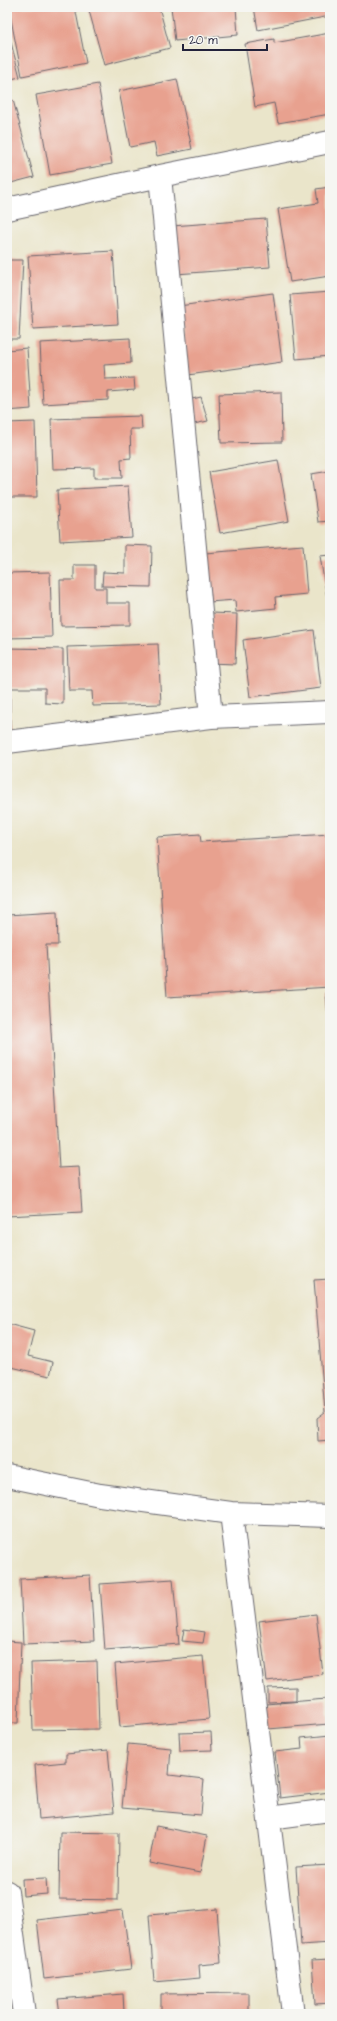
<svg xmlns="http://www.w3.org/2000/svg" width="337" height="2021" viewBox="0 0 337 2021" font-family="'Architects Daughter',sans-serif">
<style>
.building{fill:#e8a18f}
.lines{fill:none;stroke-linecap:round;stroke-linejoin:round}
.minor-casing{stroke:#68666d;stroke-width:24}
.minor{stroke:#fff;stroke-width:22}
</style>
<rect width="100%" height="100%" fill="#f6f6f2"/>
<filter id="ink" filterUnits="userSpaceOnUse"><feTurbulence type="fractalNoise" baseFrequency=".025" numOctaves="2"/><feDisplacementMap in="SourceGraphic" scale="8" xChannelSelector="R" yChannelSelector="G"/><feConvolveMatrix kernelMatrix="1 2 1 2 8 2 1 2 1" color-interpolation-filters="sRGB"/></filter>
<filter id="wash" filterUnits="userSpaceOnUse"><feTurbulence type="fractalNoise" baseFrequency=".012" numOctaves="4" result="noise"/><feDisplacementMap in="SourceGraphic" scale="16" xChannelSelector="R" yChannelSelector="G"/><feGaussianBlur stdDeviation="0.9" result="paint"/><feColorMatrix in="noise" values="0 0 0 0 0 0 0 0 0 0 0 0 0 0 0 0 0 1.4 0 .05"/><feComposite in="paint" operator="in"/></filter>
<g filter="url(#wash)">
<rect width="100%" height="100%" fill="#eae5ca"/>
<g id="blocks">
<path class="building" d="M19,7H75L86,63L22,76L9,9Z
M88,7H159L170,48L104,65Z
M171,7H236L238,35L175,41Z
M254,7H330V16L258,30Z
M330,33V114L278,123L274,103L255,107L245,44L274,39V43Z
M9,35L20,77L7,80V36Z
M177,79L192,149L157,156L154,142L130,147L119,91Z
M98,84L112,164L50,175L36,95Z
M13,100L34,177L7,184V102Z
M330,187V276L290,282L278,209L318,203L316,189Z
M266,219L270,267L176,274L172,226Z
M113,251L118,324L33,329L28,256Z
M7,260H23L19,339H7Z
M330,292V356L296,359L290,295Z
M273,293L282,362L188,375L179,306Z
M130,338L131,363L104,365L105,379L134,378L135,390L108,392V400L43,404L40,343Z
M27,348L31,409L7,411V350Z
M281,392L282,442L221,443L219,394Z
M201,397L208,421L189,425L183,401Z
M141,416L142,429H130L131,458L121,459L122,478H94V468L53,469L51,419Z
M35,422L37,497H7V423Z
M278,460L289,521L220,533L209,472Z
M330,471V521L318,522L311,474Z
M128,486L132,537L60,541L57,490Z
M125,545L152,546L151,587L102,586L103,572L125,573Z
M303,545L307,594L275,597L276,608L236,612L235,600L209,602L205,553Z
M330,555V610L329,611L320,556Z
M74,565H95V588H106V603H130V625L61,626L60,580H74Z
M50,572L52,637L7,638V573Z
M212,613L237,614L235,664L210,663Z
M314,630L321,688L250,697L243,640Z
M158,644L161,704L93,706L92,691H69L67,647Z
M7,648L63,649V704L45,703V688H10V730H7Z
M200,834L201,842L330,834V987L167,997L157,837Z
M57,912L58,945H46L59,1168L79,1167L82,1212L7,1216V915Z
M326,993H330V1031H329Z
M330,1279V1440L318,1441L317,1418L325,1412L314,1280Z
M8,1324L34,1331L28,1356L53,1362L50,1376L7,1366Z
M90,1575L94,1641L23,1644L20,1579Z
M173,1579L179,1644L105,1650L100,1584Z
M316,1614L323,1674L267,1681L259,1621Z
M184,1629L205,1632L203,1643L182,1641Z
M7,1641L21,1642L18,1723H7Z
M203,1656L209,1719L120,1727L115,1664Z
M97,1661L99,1729L33,1730L31,1663Z
M296,1687V1701L268,1702V1688Z
M326,1699L329,1724L268,1729L266,1704Z
M211,1732L212,1750L180,1751L179,1733Z
M330,1735V1792L280,1798L275,1752L302,1749L301,1738Z
M128,1744L171,1748L169,1775L204,1779L201,1815L122,1808Z
M108,1750L114,1812L39,1819L35,1765L66,1762V1754Z
M156,1826L207,1836L200,1873L149,1863Z
M60,1832L119,1833L118,1900L59,1899Z
M330,1865V1943L301,1945L296,1867Z
M46,1878L47,1894L23,1896L22,1879Z
M217,1909L221,1963L199,1965L200,1978L154,1982L149,1915Z
M123,1910L131,1969L44,1979L37,1920Z
M330,1959V2003L315,2004L312,1960Z
M249,1993V2012L161,2014V1994Z
M123,1994L124,2012L146,2010V2014H60L58,1999Z"/>
</g>
</g>
<g filter="url(#ink)">
<use href="#blocks" fill-opacity="0" stroke="#68666d" stroke-width="1"/>
<g class="lines">
<g class="minor-casing">
<path id="minor" d="M160,176L330,142
M7,209L160,176L211,717
M7,742L211,717L330,712
M7,1476L100,1495L231,1513L330,1516
M231,1513L293,2014
M269,1818L330,1810
M7,1892L24,2014"/>
</g>
<use href="#minor" class="minor"/>
</g>
</g>
<rect width="337" height="2021" fill="none" stroke="#f6f6f2" stroke-width="24"/>
<path d="M183 44v6h84v-6" fill="none" stroke="#22223b" stroke-width="2"/>
<text x="189" y="44" font-size="12" fill="#22223b" stroke="#f6f6f2" stroke-width="3" paint-order="stroke">20 m</text>
</svg>
